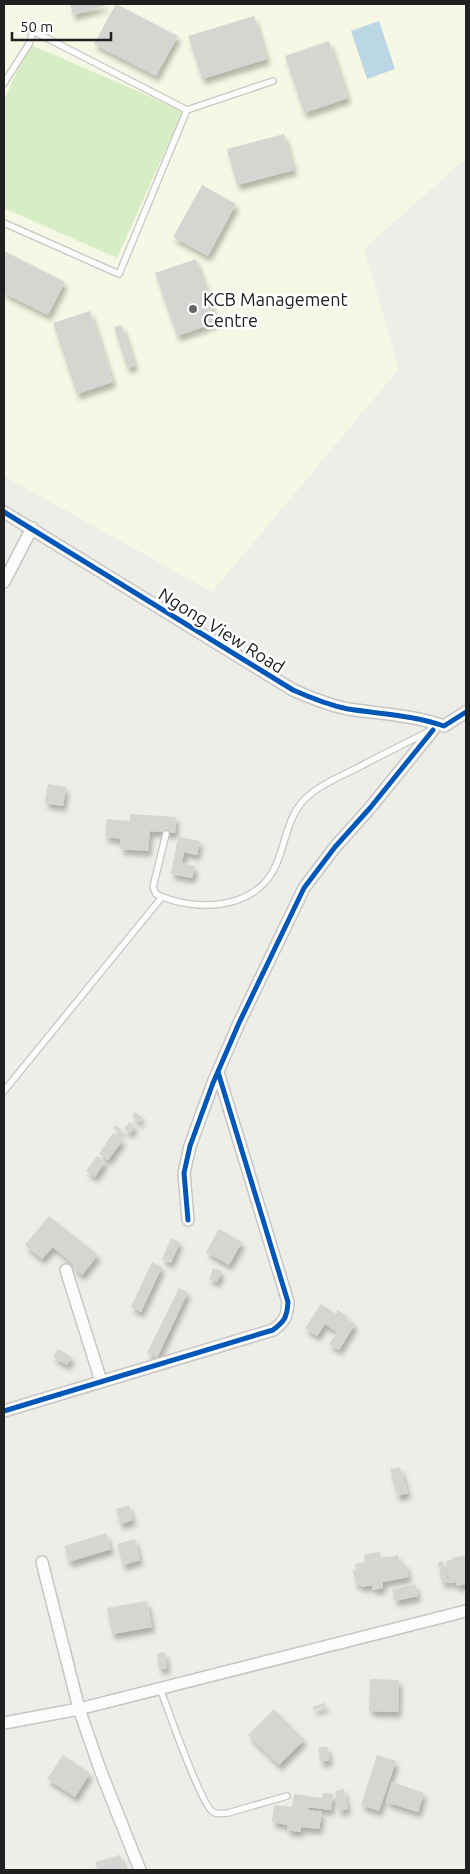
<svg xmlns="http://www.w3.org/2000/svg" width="470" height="1874" viewBox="0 0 470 1874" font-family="Ubuntu,sans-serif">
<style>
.education{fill:#f6f7e4}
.grass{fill:#d6eec5}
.water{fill:#bad7e3}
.building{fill:#d6d5d1;filter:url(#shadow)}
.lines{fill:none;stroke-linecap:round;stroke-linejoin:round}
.lane-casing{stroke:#c7c6c4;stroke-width:8}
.street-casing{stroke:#c7c6c4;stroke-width:14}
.lane{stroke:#fcfcfc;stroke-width:5.5}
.street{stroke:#fcfcfc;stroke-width:11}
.cycleway-casing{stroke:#fff;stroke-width:8}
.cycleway{stroke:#0057b8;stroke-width:5}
.poi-dot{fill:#686866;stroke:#fff;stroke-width:2}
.labels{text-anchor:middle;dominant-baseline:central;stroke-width:5;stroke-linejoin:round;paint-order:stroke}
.poi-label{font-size:18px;fill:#202020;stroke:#fff;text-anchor:start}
.street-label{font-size:18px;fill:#202020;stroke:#fff}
</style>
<defs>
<filter id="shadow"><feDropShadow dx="3" dy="5.5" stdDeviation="2.5" flood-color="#0004"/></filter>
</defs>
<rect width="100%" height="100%" fill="#eeede8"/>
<path class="education" d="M4,4H466V158L364,249L399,369L212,592L4,476Z"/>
<path class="grass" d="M29,44L183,111L117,258L4,208V101Z"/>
<path class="water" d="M379,21L395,69L367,79L351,31Z"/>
<path class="building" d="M70,4H104L105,6L73,15Z
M116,4L178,36L156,76L94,44Z
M254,16L267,59L202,79L188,36Z
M329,41L348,98L304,113L285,56Z
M284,134L294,170L237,185L227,149Z
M202,185L236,204L208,256L173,237Z
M4,251L65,282L48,315L4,293Z
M196,259L217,322L177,336L155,273Z
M90,311L113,382L77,394L53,323Z
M122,325L135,366L127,368L114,327Z
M48,784L66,787L63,806L45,803Z
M130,814L176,817L175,833L150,831L148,851L120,849L121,839L105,837L107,819L130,821Z
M178,837L200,841L197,855L184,852L182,863L195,866L192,878L171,874Z
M135,1112L142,1117L139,1122L132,1117Z
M129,1122L135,1126L130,1133L124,1129Z
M115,1125L122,1130L120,1133L113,1128Z
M113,1133L123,1140L108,1160L99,1154Z
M97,1156L105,1162L95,1177L86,1171Z
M49,1216L98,1255L82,1275L73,1268L75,1266L53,1247L42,1259L25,1245Z
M219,1229L242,1242L229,1265L206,1252Z
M171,1238L180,1242L171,1263L162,1259Z
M152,1262L162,1267L141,1312L131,1307Z
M213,1268L222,1271L217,1282L209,1279Z
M179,1288L188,1292L157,1358L147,1353Z
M321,1304L336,1314L338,1310L347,1316L344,1320L346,1321L347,1319L355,1324L339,1350L329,1344L337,1332L325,1324L317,1336L305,1328Z
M58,1349L72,1357L67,1365L53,1357Z
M400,1467L408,1493L397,1496L390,1469Z
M129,1505L133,1520L120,1524L116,1509Z
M106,1533L111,1549L69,1562L64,1546Z
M135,1539L140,1560L123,1565L117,1544Z
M380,1552L381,1558L398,1555L400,1564L405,1563L409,1577L382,1582L383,1588L373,1590L372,1585L362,1587L360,1584L356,1585L353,1570H356L355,1564L365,1562L364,1556L366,1554Z
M466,1555V1584L457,1586L456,1582L449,1583L446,1561L452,1560V1558Z
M443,1561L448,1582L442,1583L438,1562Z
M415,1584L418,1596L395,1601L392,1589Z
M147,1601L152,1627L112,1634L107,1608Z
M165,1652L167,1668L159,1669L157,1653Z
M370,1679L399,1680L398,1712L369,1711Z
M325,1703L326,1707L313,1710V1706Z
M274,1709L304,1740L279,1765L248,1735Z
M327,1746L330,1760L321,1762L318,1748Z
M63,1755L90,1773L75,1797L47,1779Z
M377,1755L396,1761L379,1811L361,1805Z
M392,1782L424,1793L418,1812L386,1802Z
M344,1789L348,1809L339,1811L335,1791Z
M323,1793L333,1794L331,1810L309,1807L308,1810L322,1812L319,1829L301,1827L300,1832L287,1830V1825L272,1822L274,1805L292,1807L294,1794L322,1798Z
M120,1855L125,1870H98L95,1862Z"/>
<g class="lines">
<g class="lane-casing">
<path id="lane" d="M4,83L29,44L33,31L187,110L119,274L4,223
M187,110L273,81
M166,834L153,887L156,894C195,913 257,910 276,865C286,843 287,817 305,799C318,786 337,778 353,770C378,757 403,744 428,732
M4,1091L162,897
M160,1688C167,1707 201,1805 213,1812C218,1815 223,1813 228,1813L287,1796"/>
</g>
<g class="street-casing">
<path id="street" d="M4,512L293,690C311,698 328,705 348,709C380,714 413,715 444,726L466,712
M4,582L32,528
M188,1220L184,1173L190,1146L213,1083L239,1023L304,888L335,847L370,808L433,730
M66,1270L101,1381
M4,1411L273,1330C285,1321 287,1317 288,1302L218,1072
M42,1562L79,1709L101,1772L140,1870
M4,1723L79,1709L466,1611"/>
</g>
<use href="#lane" class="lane"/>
<use href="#street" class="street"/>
<g class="cycleway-casing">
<path id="cycleway" d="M4,512L293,690C311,698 328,705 348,709C380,714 413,715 444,726L466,712
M188,1220L184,1173L190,1146L213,1083L239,1023L304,888L335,847L370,808L433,730
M4,1411L273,1330C285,1321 287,1317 288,1302L218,1072"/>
</g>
<use href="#cycleway" class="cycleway"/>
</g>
<circle class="poi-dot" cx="193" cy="309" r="5"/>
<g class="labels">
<g class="poi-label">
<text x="203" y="299">KCB Management<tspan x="203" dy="21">Centre</tspan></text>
</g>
<g class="street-label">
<text transform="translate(222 630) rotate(32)">Ngong View Road</text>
</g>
</g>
<rect width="470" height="1874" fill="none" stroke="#202020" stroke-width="10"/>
<path d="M12 32v8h99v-8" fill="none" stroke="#202020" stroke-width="2.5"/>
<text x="20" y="32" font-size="15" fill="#202020" stroke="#ffffff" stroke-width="4" paint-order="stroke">50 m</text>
</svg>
